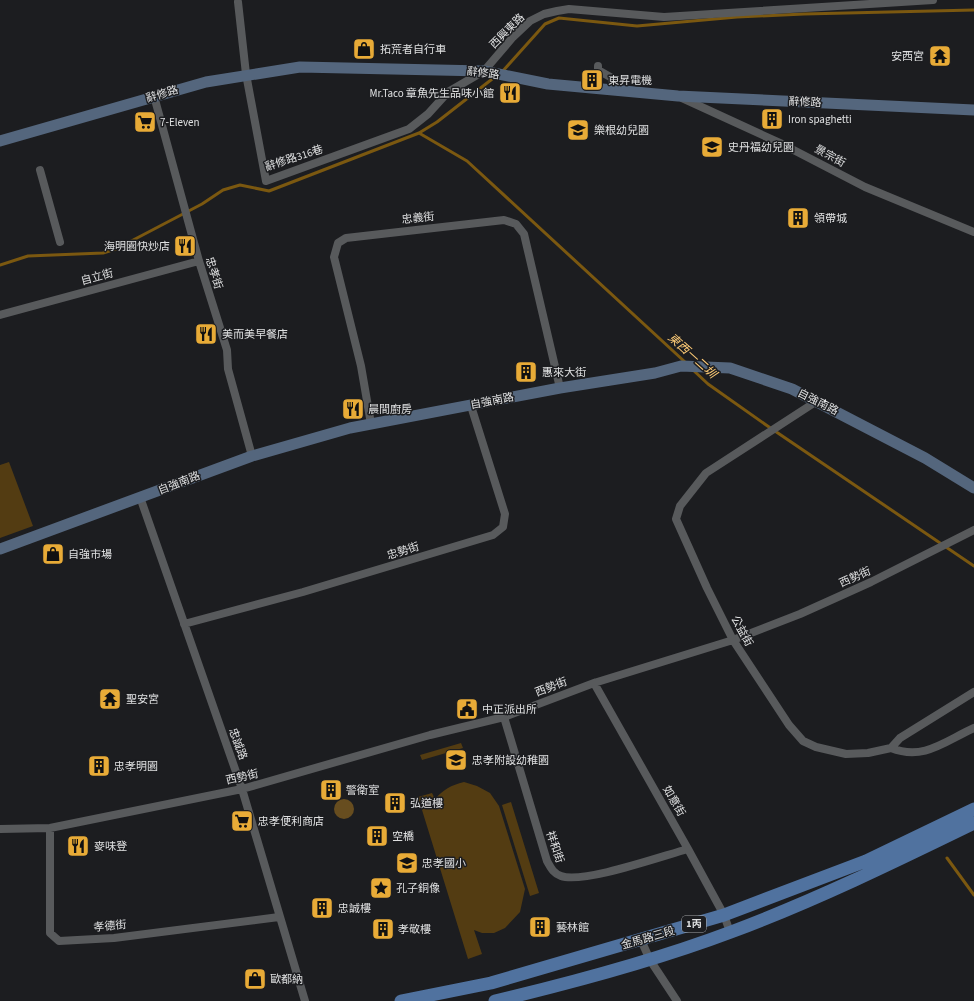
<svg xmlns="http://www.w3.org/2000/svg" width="974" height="1001" viewBox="0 0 974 1001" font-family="'Source Sans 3','Noto Sans TC',sans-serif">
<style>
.green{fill:#533c12}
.forest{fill:#674d1f}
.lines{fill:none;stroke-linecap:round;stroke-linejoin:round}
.stream{stroke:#7b5810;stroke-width:3}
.street{stroke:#585a5c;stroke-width:8}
.secondary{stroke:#54667d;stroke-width:11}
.primary{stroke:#50729f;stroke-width:13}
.labels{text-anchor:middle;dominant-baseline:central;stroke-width:3;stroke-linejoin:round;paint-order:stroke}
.shield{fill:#1c1d20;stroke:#a4a6a7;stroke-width:1}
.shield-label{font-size:10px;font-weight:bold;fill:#dfe0e1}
.street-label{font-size:11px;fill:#dfe0e1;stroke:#1c1d20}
.poi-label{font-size:11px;fill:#dfe0e1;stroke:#1c1d20;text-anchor:start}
.water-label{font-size:12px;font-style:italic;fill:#fecb76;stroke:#1c1d20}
</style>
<rect width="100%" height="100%" fill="#1c1d20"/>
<path class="green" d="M9,462L33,526L0,538V465Z
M461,743L463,748L422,760L420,755Z
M464,782L477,786L490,793L499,806L525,889L520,912L505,928L494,933H482L474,930L482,954L468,959L418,797L432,793L435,799C443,790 451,785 464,782Z
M511,802L539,893L530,896L502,805Z"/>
<path class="forest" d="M334 809a10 10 0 1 1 20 0a10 10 0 1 1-20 0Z"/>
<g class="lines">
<path class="stream" d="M502,72L545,24L559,18L637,26L737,17L804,14L974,10
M419,133L467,161L685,362
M0,265L28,256L103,253L116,249L202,204L223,190L240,185L269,191L419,133L437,122L496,76
M693,370L708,384L769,427L974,566
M947,858L974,895"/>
<path class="street" d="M238,2L246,74L266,181L409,129L428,114L448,92L484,71L513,37L530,21L544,14L557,11L569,9L664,17L933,0
M598,66V70L612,78L613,90
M154,96L199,261L227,350L228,369L252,456
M682,98L782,144L865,187L974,232
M40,170L60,242
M0,315L199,261
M817,401L706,473L680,506L676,519L707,588L733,640L789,725L803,741L816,747L846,754L868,753L891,748L900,738L974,692
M371,424L361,366L334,257L338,243L346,238L504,220L516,224L524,234L560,388
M140,497L242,789L305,1001
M184,624L303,592L493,535L503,527L505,514L471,406
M594,683L688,849L724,915L730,932
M504,717L547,861C551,868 553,873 561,876C583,884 662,856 688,849
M891,748C924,761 945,741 974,728
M50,828V933L59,941L114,938L279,917
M0,829L50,828L242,789L430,735L504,717L594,683L733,640L800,614L871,582L974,530
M641,940L650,960L677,1001"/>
<path class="secondary" d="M0,141L206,82L300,67L484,71L548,84L678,96L974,110
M0,549L252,456L350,428L560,388L655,373L681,366L730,368L792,389L925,458L974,488"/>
<path class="primary" d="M401,1001L491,983L724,915L866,861L974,809
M495,1001C575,982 654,961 731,932C814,901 894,862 974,823"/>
</g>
<defs>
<g id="shop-square" transform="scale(1.15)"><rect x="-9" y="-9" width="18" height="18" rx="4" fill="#e8ab37" stroke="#1c1d20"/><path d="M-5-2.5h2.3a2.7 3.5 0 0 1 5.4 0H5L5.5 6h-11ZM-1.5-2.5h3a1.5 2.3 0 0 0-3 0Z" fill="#111"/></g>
<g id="temple-square" transform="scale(1.15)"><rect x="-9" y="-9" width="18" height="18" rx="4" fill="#e8ab37" stroke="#1c1d20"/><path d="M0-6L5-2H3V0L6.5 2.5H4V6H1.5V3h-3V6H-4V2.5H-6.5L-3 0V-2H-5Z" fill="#111"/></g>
<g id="building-square" transform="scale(1.15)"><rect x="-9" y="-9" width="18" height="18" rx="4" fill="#e8ab37" stroke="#1c1d20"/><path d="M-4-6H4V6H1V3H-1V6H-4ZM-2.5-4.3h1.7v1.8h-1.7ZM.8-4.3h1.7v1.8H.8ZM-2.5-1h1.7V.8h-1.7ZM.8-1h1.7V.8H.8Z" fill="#111"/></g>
<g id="restaurant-square" transform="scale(1.15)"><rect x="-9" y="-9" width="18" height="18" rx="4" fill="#e8ab37" stroke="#1c1d20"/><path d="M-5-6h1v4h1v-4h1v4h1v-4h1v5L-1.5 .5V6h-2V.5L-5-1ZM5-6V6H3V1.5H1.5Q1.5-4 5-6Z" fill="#111"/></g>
<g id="supermarket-square" transform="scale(1.15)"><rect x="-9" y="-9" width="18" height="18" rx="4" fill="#e8ab37" stroke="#1c1d20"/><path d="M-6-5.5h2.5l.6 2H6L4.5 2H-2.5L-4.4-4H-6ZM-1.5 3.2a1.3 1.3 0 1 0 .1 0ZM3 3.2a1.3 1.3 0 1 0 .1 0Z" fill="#111"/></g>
<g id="school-square" transform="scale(1.15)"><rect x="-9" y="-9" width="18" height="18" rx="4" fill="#e8ab37" stroke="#1c1d20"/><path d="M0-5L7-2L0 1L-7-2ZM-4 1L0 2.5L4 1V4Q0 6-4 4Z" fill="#111"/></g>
<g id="civic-square" transform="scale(1.15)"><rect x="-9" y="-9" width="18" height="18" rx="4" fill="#e8ab37" stroke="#1c1d20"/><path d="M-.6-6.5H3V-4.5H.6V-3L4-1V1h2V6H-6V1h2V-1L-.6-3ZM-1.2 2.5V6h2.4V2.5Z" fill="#111"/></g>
<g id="sight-square" transform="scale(1.15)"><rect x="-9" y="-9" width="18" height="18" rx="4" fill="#e8ab37" stroke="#1c1d20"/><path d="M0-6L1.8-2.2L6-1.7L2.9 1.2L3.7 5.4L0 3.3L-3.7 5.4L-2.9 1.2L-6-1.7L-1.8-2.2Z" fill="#111"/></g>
</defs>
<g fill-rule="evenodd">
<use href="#shop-square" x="364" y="49"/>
<use href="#temple-square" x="940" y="56"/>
<use href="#building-square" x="592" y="80"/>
<use href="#restaurant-square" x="510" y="93"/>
<use href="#building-square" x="772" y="119"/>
<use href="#supermarket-square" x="145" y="122"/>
<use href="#school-square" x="578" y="130"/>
<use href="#school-square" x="712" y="147"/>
<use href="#building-square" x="798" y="218"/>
<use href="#restaurant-square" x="185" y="246"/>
<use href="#restaurant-square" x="206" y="334"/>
<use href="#building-square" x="526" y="372"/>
<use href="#restaurant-square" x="353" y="409"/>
<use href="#shop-square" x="53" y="554"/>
<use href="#temple-square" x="110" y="699"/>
<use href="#civic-square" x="467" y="709"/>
<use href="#school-square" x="456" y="760"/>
<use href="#building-square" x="99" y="766"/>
<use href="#building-square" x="331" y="790"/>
<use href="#building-square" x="395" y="803"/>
<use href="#supermarket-square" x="242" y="821"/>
<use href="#building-square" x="377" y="836"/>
<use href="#restaurant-square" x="78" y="846"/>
<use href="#school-square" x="407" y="863"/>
<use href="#sight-square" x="381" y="888"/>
<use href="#building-square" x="322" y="908"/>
<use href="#building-square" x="540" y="927"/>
<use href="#building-square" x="383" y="929"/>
<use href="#shop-square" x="255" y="979"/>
</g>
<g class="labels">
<rect class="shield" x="682" y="916" width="24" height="16" rx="3"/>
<g class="shield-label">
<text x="694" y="924">1丙</text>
</g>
<g class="street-label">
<text transform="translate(507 31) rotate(-45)">西興東路</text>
<text transform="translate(483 73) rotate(7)">辭修路</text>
<text transform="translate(162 94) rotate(-16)">辭修路</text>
<text transform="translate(805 102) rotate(3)">辭修路</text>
<text transform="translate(830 156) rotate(28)">景宗街</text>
<text transform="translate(294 158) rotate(-18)">辭修路316巷</text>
<text transform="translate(418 218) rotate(-6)">忠義街</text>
<text transform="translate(214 273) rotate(73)">忠孝街</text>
<text transform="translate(97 277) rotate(-15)">自立街</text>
<text transform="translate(492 401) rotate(-11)">自強南路</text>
<text transform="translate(818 402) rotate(27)">自強南路</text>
<text transform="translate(179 483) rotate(-21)">自強南路</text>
<text transform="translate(403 551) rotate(-17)">忠勢街</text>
<text transform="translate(855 577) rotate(-24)">西勢街</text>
<text transform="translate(742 631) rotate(61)">公益街</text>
<text transform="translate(551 687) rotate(-21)">西勢街</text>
<text transform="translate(238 744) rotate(70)">忠誠路</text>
<text transform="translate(242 777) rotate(-13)">西勢街</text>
<text transform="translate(674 801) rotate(60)">如意街</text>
<text transform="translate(555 847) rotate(71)">祥和街</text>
<text transform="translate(110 926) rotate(-5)">孝德街</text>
<text transform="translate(648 938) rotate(-16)">金馬路三段</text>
</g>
<g class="poi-label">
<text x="380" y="49">拓荒者自行車</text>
<text x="924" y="56" text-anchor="end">安西宮</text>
<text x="608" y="80">東昇電機</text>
<text x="494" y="93" text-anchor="end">Mr.Taco 章魚先生品味小館</text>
<text x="788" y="119">Iron spaghetti</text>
<text x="160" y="122">7-Eleven</text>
<text x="594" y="130">樂根幼兒園</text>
<text x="728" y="147">史丹福幼兒園</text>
<text x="814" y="218">領帶城</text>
<text x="170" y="246" text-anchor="end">海明園快炒店</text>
<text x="222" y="334">美而美早餐店</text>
<text x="542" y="372">惠來大街</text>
<text x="368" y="409">晨間廚房</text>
<text x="68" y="554">自強市場</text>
<text x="126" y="699">聖安宮</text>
<text x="482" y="709">中正派出所</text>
<text x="472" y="760">忠孝附設幼稚園</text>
<text x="114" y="766">忠孝明園</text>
<text x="346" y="790">警衛室</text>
<text x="410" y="803">弘道樓</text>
<text x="258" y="821">忠孝便利商店</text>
<text x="392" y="836">空橋</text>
<text x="94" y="846">麥味登</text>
<text x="422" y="863">忠孝國小</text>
<text x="396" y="888">孔子銅像</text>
<text x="338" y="908">忠誠樓</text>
<text x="556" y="927">藝林館</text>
<text x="398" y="929">孝敬樓</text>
<text x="270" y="979">歐都納</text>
</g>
<g class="water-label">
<text transform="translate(692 356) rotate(42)">東西一二圳</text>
</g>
</g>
</svg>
